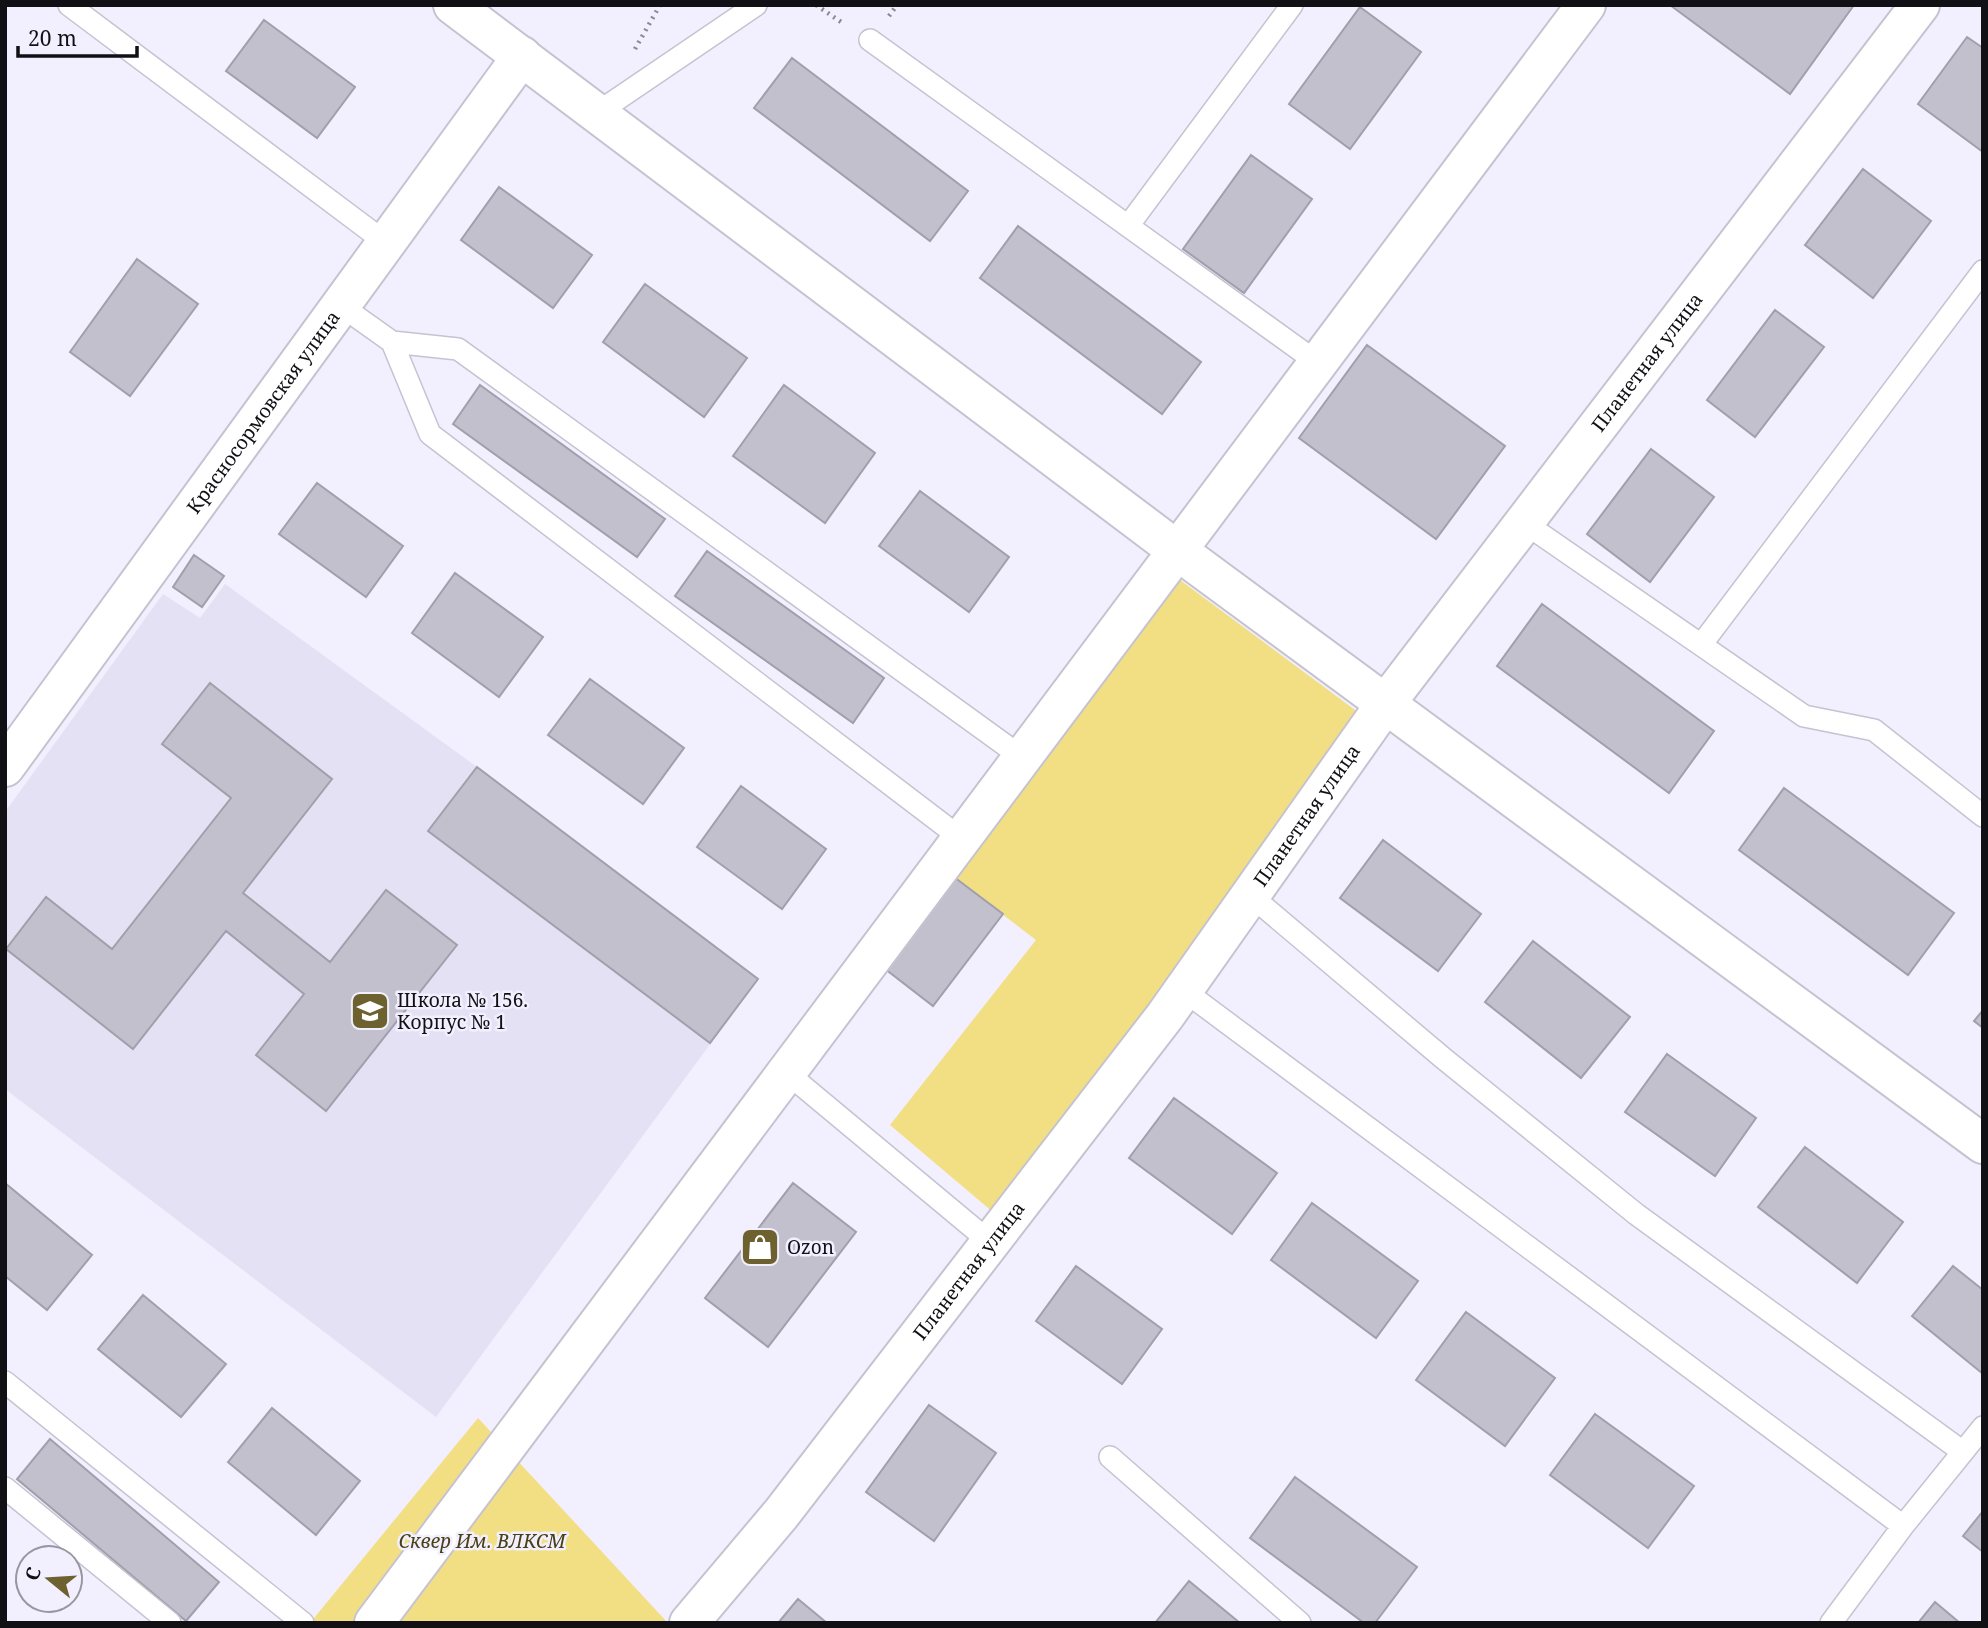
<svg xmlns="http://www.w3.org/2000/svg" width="1988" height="1628" viewBox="0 0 1988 1628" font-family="'Noto Serif',serif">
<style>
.built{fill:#e5e1f5}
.green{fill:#f3df83}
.building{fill:#c3c0ce;stroke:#a19fac;stroke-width:2}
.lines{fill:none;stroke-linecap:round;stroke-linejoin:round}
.service-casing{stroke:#c6c3d1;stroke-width:24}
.minor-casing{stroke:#c6c3d1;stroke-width:42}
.path{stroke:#8b8993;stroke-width:4.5;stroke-dasharray:2 5;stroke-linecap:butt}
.service{stroke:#fff;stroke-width:21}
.minor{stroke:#fff;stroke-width:38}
.labels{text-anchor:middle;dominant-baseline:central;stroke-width:5;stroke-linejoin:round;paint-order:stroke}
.street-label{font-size:19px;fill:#111014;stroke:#f2effe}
.poi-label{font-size:19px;fill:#111014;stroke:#f2effe;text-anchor:start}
.park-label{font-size:19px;font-style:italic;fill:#483f13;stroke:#f2effe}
</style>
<rect width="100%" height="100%" fill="#f2effe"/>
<path class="built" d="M225,584L477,767L758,979L436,1417L5,1089V812L163,594L200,618Z"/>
<path class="green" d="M1176,577L1359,713L1141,1020L994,1213L890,1125L1036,940L950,874Z
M478,1418L667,1622L666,1623H310Z"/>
<path class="building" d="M1670,5H1854L1790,94Z
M1360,7L1421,52L1350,149L1289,104Z
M264,20L355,87L317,138L226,71Z
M1967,37L1983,48V152L1918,104Z
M792,58L968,191L930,241L754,108Z
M1251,155L1312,199L1244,293L1183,249Z
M1863,169L1931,221L1873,298L1805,245Z
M499,187L592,255L553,308L461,240Z
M1018,226L1201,362L1162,414L980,278Z
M137,259L198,304L130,396L70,352Z
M645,284L747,358L704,417L603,342Z
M1775,310L1824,347L1755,437L1707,400Z
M1367,345L1505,446L1436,539L1299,438Z
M480,385L665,519L637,557L453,424Z
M784,385L875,453L825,523L733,456Z
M1651,449L1714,497L1650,582L1587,534Z
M317,483L403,546L366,597L279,534Z
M920,491L1009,557L969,612L879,546Z
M707,551L884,678L853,723L675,596Z
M194,555L224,576L202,607L173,587Z
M455,573L543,637L499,697L412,633Z
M1542,604L1714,731L1669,793L1497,666Z
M590,679L684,748L643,804L548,735Z
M210,683L332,779L243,893L330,962L386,890L457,945L326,1111L256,1055L304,994L226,931L133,1049L6,949L46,897L112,949L231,798L162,744Z
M477,767L758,979L710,1043L428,831Z
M741,786L826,849L782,909L697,847Z
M1784,788L1954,913L1908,975L1739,850Z
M1383,840L1481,914L1438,971L1340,898Z
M950,874L1003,914L933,1006L880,965Z
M1533,941L1630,1017L1581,1078L1485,1002Z
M1983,1010V1028L1974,1021Z
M1667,1054L1756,1118L1715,1176L1625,1112Z
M1174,1098L1277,1173L1232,1234L1129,1158Z
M1805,1147L1903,1222L1857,1283L1758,1207Z
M5,1183L92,1255L47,1310L5,1276Z
M793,1183L856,1232L768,1347L705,1298Z
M1312,1203L1418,1281L1376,1338L1271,1260Z
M1076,1266L1162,1329L1122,1384L1036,1321Z
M1953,1266L1983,1290V1374L1912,1316Z
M143,1295L226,1364L181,1417L98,1349Z
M1466,1312L1555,1378L1505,1446L1416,1380Z
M929,1405L996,1453L934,1541L866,1492Z
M272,1408L360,1481L316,1535L228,1462Z
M1595,1414L1694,1486L1648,1548L1550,1475Z
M50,1439L219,1582L186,1621L17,1479Z
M1295,1477L1417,1567L1375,1623H1364L1250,1538Z
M1983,1511V1552L1963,1536Z
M1189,1581L1240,1623H1155Z
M798,1599L827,1623H778Z
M1935,1602L1960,1623H1918Z"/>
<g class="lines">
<g class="service-casing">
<path id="service" d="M69,5L385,242
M870,40L1318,363
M597,113L756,5
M1128,226L1292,5
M340,305L392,342L458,349L1023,758
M392,342L430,434L962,839
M1523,522L1804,716L1874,730L1983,816
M1701,645L1983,271
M1250,895L1443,1058L1636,1214L1963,1452
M1183,990L1903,1526
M787,1073L990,1242
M5,1382L303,1623
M1110,1457L1300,1623
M5,1488L170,1623
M1831,1623L1903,1526L1983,1427"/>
</g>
<g class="minor-casing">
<g id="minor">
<path d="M453,5L1178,551L1983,1144"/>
<path id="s1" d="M5,767L522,56"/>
<path d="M374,1623L1586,5"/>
<path id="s2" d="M689,1623L781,1514L1165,1016L1386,703L1920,5"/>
</g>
</g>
<path class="path" d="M816,5L844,24
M889,16L897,5
M635,49L660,5"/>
<use href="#service" class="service"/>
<use href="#minor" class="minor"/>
</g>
<defs>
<g id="school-square" transform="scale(2.0125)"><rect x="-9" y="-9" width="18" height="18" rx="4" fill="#6d622f" stroke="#f2effe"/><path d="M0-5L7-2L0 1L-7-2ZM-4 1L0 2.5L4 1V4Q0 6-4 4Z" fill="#fff"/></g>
<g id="shop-square" transform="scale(2.0125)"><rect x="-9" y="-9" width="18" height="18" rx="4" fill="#6d622f" stroke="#f2effe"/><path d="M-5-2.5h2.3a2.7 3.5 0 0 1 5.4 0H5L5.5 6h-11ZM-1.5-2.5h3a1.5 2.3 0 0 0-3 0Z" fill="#fff"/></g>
</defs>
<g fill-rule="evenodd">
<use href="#school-square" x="370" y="1011"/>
<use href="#shop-square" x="760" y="1247"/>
</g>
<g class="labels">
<g class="street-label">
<text stroke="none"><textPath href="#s2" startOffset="1584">Планетная улица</textPath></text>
<text stroke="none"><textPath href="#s1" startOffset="439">Красносормовская улица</textPath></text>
<text stroke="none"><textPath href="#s2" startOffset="1017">Планетная улица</textPath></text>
<text stroke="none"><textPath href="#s2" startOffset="450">Планетная улица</textPath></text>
</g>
<g class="poi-label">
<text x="397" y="1000">Школа № 156.<tspan x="397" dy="22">Корпус № 1</tspan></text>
<text x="787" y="1247">Ozon</text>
</g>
<g class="park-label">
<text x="482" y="1541">Сквер Им. ВЛКСМ</text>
</g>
</g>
<rect width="1988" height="1628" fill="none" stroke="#111014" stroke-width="14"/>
<g transform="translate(49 1579) rotate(288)"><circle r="33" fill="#f2effe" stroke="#9896a0" stroke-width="2"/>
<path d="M0-5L12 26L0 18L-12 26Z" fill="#6d622f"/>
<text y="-10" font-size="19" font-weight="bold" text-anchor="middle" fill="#111014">С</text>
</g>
<path d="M18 46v10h119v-10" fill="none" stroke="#111014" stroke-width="3.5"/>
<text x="28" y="46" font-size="21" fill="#111014" stroke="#f2effe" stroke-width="5" paint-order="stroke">20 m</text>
</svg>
